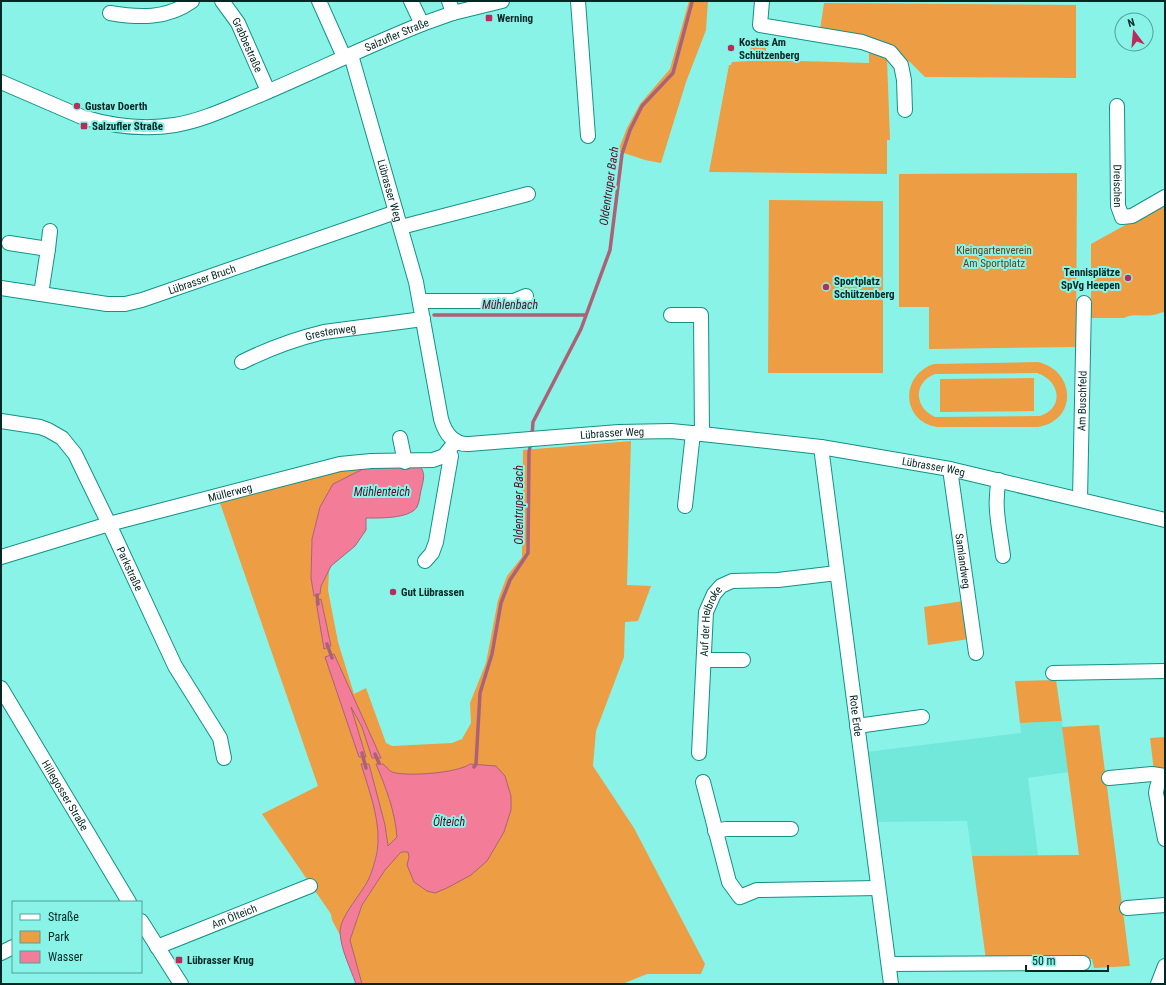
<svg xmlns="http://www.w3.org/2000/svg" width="1166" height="985" viewBox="0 0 1166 985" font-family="'Roboto Condensed',sans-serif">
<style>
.built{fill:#72e8db}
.green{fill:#ed9d44;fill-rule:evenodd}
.water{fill:#f37c99;stroke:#ab6276}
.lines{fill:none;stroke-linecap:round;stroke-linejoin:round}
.stream{stroke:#ab6276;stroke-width:3.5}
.minor-casing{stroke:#139187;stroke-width:16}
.minor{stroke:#fff;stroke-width:14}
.poi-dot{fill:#b92b5b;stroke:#89f3e7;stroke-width:1.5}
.labels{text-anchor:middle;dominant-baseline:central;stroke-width:4;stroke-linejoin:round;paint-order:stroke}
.poi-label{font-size:11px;font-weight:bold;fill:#032724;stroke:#89f3e7;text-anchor:start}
.street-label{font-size:11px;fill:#032724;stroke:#89f3e7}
.park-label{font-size:11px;fill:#623f19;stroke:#89f3e7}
.water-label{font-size:12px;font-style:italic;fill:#580d28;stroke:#89f3e7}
</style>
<rect width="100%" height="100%" fill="#89f3e7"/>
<path class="built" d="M1062,721L1069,772L1028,778L1038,855L972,856L967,821L875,822L866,752L1021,733L1020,723Z"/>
<path class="green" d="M689,1H708L706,30L686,82L661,163L645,160L618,151L627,128L640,104L670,69Z
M824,3L1076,5V78L925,77L911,63L893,50L820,30Z
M751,43L766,45V60L869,63V48L887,59L890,140H887V174L709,172L729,65H731L732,62L749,61Z
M1077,173L1076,347L929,349V307H899V174Z
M769,200L883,201V373H768Z
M1165,203V312C1160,312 1157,315 1153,315C1143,317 1133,313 1124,318H1091V244Z
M1038,362C1077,371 1077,422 1037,427H937C901,421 900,375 934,364ZM1037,373C1060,380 1065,408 1040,416L935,417C914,408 913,382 935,374Z
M1034,378V411L940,412V379Z
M631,441L627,585L651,586L638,621L625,622L624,657L596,731L593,766L634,828L705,964L701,974H647L622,984H362L350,940L362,905L385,870L378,843C376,854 374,866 370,876C362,897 339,913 341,937L332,920L331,914L262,814L318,786L220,503L345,468L369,466L320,507L312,539L311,578L315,596L320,594L321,586L329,570L328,590L338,642L354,694L366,688L386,743L392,746L452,743L462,739L471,723L470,703L486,663L498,600L507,576L522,557L523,450Z
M963,601L969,639L928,645L924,607Z
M1056,680L1062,721L1020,723L1015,681Z
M1099,725L1130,966L1094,968L1092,959L986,960L972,856L1079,855L1062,727Z
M1165,737V770L1154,771L1150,738Z"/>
<path class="water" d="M369,466H420C425,473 424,478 422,486C420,492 420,501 417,507C409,519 380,518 366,518V530L355,546L331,566L321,586L320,594L314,596L311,578L312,539L320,507L333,484Z
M321,599L331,646L324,649L316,601Z
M334,654L381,758H372L362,727L351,707L366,757H359L325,657Z
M361,764H369L385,825L388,846L397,837C395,811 386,788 376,764H383C386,766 389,771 392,772C406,777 458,773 470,764L496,766L505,776L511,796V810L504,832L487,861L471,875L447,888L435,893L427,891L414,882L407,865L409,857L408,852H401L385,870L362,905L350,940L362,984H356C350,967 341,950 340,932C340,915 364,892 370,876C374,866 378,851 378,841C379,816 368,787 361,764Z"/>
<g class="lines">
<path class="stream" d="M434,315H586
M532,436L533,422L581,329L610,250L622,154L630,130L642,106L673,73L692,2
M317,595L318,604
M327,644L332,658
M362,753L366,768
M375,754L379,763
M474,767L476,764L480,693L492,654L501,603L510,580L528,553L529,452L531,442"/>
<g class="minor-casing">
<g id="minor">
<path id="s1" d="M222,1L238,23L268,91"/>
<path d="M319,1L344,57"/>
<path d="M411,1L422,24"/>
<path d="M449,1L453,13"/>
<path d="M578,1L588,136"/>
<path d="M762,1L760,25L862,42L890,52L901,65L904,80L905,110"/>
<path d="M110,13C139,18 167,19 192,1"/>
<path id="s2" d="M351,55L416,282L441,419C445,433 453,445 469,444L619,432L671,431L702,434L821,447L950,469L1165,520"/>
<path id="s3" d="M1,82L82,117C112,126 144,130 175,125C205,120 232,106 260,95C314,72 367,46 422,24L453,13L502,1"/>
<path id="s4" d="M1117,106L1118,206L1122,217L1132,216L1165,197"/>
<path d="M401,227L528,194"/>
<path d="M9,243L48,249L50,231"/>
<path id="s5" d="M1,288L107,304H125L142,300L396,212"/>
<path d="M41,294L48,249"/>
<path d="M420,301H514L526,296"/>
<path d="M671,315H701L702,434"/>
<path id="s6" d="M242,362C268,349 295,339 324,332L423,319"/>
<path id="s7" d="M1,421L40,427L48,430L62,438L75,454L109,524L175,666L220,738L224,758"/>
<path d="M400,438L405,462"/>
<path id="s8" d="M821,447L891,984"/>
<path id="s9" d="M950,469L976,653"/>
<path d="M999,480C993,505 1000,531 1003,556"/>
<path id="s10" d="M1080,499L1084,303"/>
<path d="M685,506L693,433"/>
<path id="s11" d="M1,557L109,524L340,464L371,461L433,460L444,456L456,441"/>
<path d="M425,561L432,553L436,542L451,456L448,452"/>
<path d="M704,660H743"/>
<path d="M1053,673L1165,671"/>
<path id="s12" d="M1,688L129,902"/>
<path d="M857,726L922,717"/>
<path id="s13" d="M699,753L706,612L714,594L721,586L732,581L778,580L837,573"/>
<path d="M1165,777C1158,782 1157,785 1156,793L1165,839"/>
<path d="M1109,778L1152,774L1165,776"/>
<path d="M703,782L729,882L740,897L757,890L878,888"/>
<path d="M715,831L726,829H791"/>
<path d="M1127,908L1165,905"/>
<path d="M141,921L181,984"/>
<path id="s14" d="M157,947L310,886"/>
<path d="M1,953L13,947"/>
<path d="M889,964L1083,963"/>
<path d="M1158,984L1165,966"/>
</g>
</g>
<use href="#minor" class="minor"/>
</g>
<g class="poi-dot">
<rect x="485" y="14" width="8" height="8" rx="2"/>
<circle cx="731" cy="48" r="4"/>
<circle cx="77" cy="106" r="4"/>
<rect x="80" y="122" width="8" height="8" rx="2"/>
<circle cx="1128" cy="278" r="4"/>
<circle cx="826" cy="287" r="4"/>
<circle cx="393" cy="592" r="4"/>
<rect x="175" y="956" width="8" height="8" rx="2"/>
</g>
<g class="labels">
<g class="poi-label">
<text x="497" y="18">Werning</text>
<text x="739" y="42">Kostas Am<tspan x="739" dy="13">Schützenberg</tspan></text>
<text x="85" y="106">Gustav Doerth</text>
<text x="92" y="126">Salzufler Straße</text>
<text x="1120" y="272" text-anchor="end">Tennisplätze<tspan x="1120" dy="13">SpVg Heepen</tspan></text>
<text x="834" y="281">Sportplatz<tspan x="834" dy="13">Schützenberg</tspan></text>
<text x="401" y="592">Gut Lübrassen</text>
<text x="187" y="960">Lübrasser Krug</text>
</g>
<g class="street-label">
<text stroke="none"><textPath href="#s3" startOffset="422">Salzufler Straße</textPath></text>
<text stroke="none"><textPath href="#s1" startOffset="51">Grabbestraße</textPath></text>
<text stroke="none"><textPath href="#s4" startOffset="80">Dreischen</textPath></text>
<text stroke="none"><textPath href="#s2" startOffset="141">Lübrasser Weg</textPath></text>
<text stroke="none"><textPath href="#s5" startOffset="206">Lübrasser Bruch</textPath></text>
<text stroke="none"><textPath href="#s6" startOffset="94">Grestenweg</textPath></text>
<text stroke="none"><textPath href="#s10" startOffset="98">Am Buschfeld</textPath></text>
<text stroke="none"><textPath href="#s2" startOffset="560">Lübrasser Weg</textPath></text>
<text stroke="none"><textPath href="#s2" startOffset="884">Lübrasser Weg</textPath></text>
<text stroke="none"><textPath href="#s11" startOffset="238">Müllerweg</textPath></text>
<text stroke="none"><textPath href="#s9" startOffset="93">Samlandweg</textPath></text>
<text stroke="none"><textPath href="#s7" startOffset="212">Parkstraße</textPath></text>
<text stroke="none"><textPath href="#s13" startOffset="133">Auf der Heibroke</textPath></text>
<text stroke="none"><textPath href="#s8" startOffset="271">Rote Erde</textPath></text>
<text stroke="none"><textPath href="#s12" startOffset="125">Hillegosser Straße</textPath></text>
<text stroke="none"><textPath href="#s14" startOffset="83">Am Ölteich</textPath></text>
</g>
<g class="park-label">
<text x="994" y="250">Kleingartenverein<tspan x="994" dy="13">Am Sportplatz</tspan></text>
</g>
<g class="water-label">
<text transform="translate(609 186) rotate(-82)">Oldentruper Bach</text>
<text x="510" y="305">Mühlenbach</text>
<text x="382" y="492">Mühlenteich</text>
<text transform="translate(519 505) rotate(-90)">Oldentruper Bach</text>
<text x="449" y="822">Ölteich</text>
</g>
</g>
<rect width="1166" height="985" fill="none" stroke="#032724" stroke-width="4"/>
<rect x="12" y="901" width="130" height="72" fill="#89f3e7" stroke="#53a199"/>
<rect x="20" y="914" width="20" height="6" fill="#ffffff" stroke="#53a199"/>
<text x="48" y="921" font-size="12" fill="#032724">Straße</text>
<rect x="20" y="931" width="20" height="12" fill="#ed9d44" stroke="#53a199"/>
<text x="48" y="941" font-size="12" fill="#032724">Park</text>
<rect x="20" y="951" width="20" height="12" fill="#f37c99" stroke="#53a199"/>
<text x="48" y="961" font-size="12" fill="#032724">Wasser</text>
<g transform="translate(1134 32) rotate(344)"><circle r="19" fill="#89f3e7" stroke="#53a199"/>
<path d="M0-3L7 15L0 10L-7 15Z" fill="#b92b5b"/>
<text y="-6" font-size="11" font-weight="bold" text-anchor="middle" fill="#032724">N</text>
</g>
<path d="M1026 965v6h82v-6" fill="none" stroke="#032724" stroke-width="2"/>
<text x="1032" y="965" font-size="12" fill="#032724" stroke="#89f3e7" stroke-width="3" paint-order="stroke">50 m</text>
</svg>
